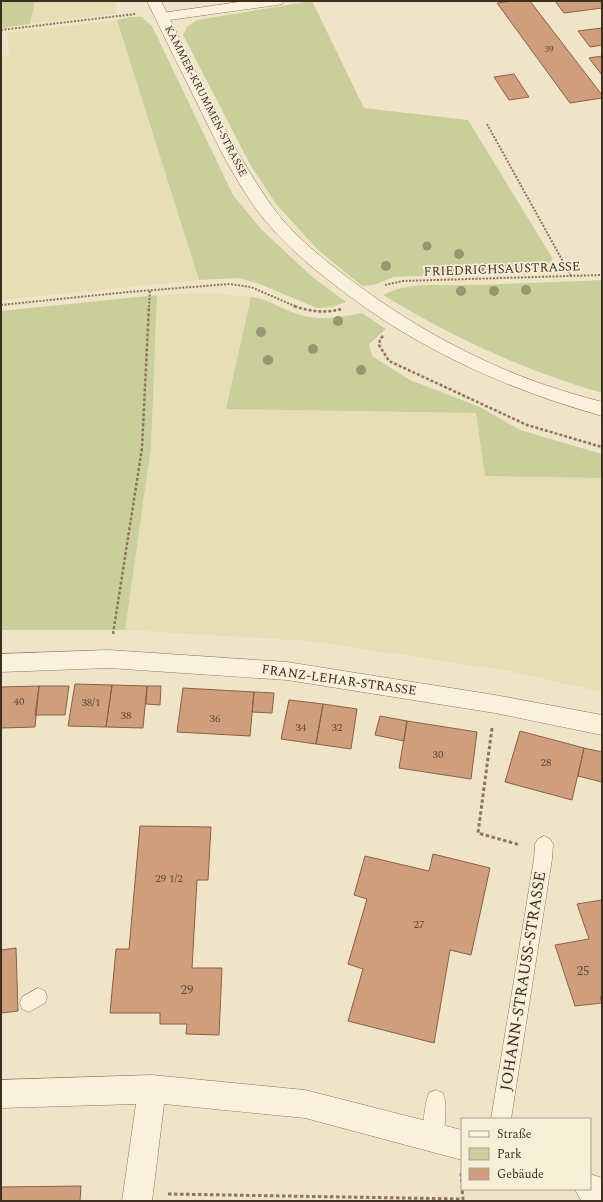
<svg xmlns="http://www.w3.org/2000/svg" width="603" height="1202" viewBox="0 0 603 1202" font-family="Spectral,serif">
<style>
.farmland{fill:#e6deb5}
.green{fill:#c9cf9b}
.building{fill:#cf9f7d;stroke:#8d5f41}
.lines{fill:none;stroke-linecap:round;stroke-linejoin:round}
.service-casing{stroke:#8d765c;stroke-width:1}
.minor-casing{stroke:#8d765c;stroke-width:1}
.tertiary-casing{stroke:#8d765c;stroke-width:1}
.path-far2{stroke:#8d765c;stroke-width:2;stroke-dasharray:2 1.5;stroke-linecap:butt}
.path-far1{stroke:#8d765c;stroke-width:2.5;stroke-dasharray:3 2;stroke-linecap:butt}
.path{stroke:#8d765c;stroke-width:3;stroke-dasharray:3.5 2.5;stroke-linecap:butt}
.service{fill:#faf1dc;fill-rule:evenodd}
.minor{fill:#faf1dc;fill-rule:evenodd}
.tertiary{fill:#faf1dc;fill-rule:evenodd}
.tree{fill:#96986f}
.labels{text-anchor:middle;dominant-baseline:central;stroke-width:3.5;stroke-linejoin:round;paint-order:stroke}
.far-number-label{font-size:9px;fill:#624a37}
.far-street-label{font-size:11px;fill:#3d2e20;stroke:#f7eed8}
.number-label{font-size:11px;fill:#624a37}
.street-label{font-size:13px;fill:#3d2e20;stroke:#f7eed8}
.near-number-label{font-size:13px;fill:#624a37}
.near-street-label{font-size:16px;fill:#3d2e20;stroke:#f7eed8}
</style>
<rect width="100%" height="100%" fill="#f0e4c8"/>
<path class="farmland" d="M35,1H115L117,11L113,14L30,24Z
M117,20L199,280L1,300V56L9,55L7,33Z
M211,293L251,297L226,409L476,413L485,476L602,478V692L503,670L310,641L125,630L151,447L157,295Z"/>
<path class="green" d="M1,1H35L30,24L1,28Z
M312,1L364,108L468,120L553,259L544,267L530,271L394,277L374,285L362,286L318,250L276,204L251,166L183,35L187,27L197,20Z
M131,17H142L152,26L233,195L261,229L310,275L346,302L332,307L317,308L257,283L238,278L199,280L117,20Z
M602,280V393C525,371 452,337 383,295C409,281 439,286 467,285C512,284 557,282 602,280Z
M157,295L151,447L125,630H1V311Z
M251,297C265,298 278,307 292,312C315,322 338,318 362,313L386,329L369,344L372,356L410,380L480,407L520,430L602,454V478L485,476L476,413L226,409Z"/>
<path class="building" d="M512,1H530L602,95V98L570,103L497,3Z
M555,1H601L602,8L564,13Z
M602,28V45L590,47L578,31Z
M602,56V75L589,58Z
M514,74L529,97L509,100L494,77Z
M75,684L112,685L106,727L68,726Z
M112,685L147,686L143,728L106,727Z
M39,686L35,727L1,728V687Z
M39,686H69L65,715H35Z
M147,686H161L160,705L146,704Z
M183,688L254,692L250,736L177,732Z
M254,692L274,693L272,713L252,712Z
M289,700L323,704L316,744L281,739Z
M323,704L357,709L351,749L316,744Z
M380,716L407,721L404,741L375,735Z
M407,721L477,732L471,779L399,768Z
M520,731L584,748L572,800L505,782Z
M584,748L602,752V782L578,776Z
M140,826L211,827L208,880H197L192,968H222L219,1035L186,1034L187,1024H160V1013H110L116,949H129Z
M433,854L490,868L471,955L450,950L434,1043L348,1021L363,969L348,964L367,899L354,895L365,856L429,871Z
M602,900V996L600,997L602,1003L575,1006L555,945L589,939L577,904Z
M16,948L18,1011L1,1013V950Z
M81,1186L80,1201H1V1187Z"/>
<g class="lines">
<g class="service-casing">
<path id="service" d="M544,836L550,839L553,844L552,859L511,1119H491L534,859L535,844L538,839Z
M38,988L45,991L47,997L45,1003L29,1012L22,1009L20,1003L22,997Z
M436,1090L443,1093C448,1105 445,1133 440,1145L433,1148L426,1145C421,1133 424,1105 429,1093Z"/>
</g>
<g class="minor-casing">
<path id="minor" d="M246,1H284L282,4L277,5L162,21L157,20L155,17L157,14L162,13Z
M109,650L287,662L495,695L602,715V735L495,713L287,680L109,668L1,672V654Z
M152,1075L305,1090L462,1130V1160L305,1118L164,1104L152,1201H122L136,1104L1,1108V1080Z
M590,1174L602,1178V1201H583L580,1199L575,1189H590Z"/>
</g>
<g class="tertiary-casing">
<path id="tertiary" d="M147,1H161C195,69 227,142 271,205C290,232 317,254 343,274C404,321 474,361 548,386C566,392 584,397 602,402V416C506,389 415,348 336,286C307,264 281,241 259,213C236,182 218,146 201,111C183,75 165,38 147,1Z"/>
</g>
<path class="path-far2" d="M1,30L135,14
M487,124L571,276
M385,285L403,281L602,275
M1,305L128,292L230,284L251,287L297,307
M149,307L150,290"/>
<path class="path-far1" d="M294,306C311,312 325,313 342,309
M383,336L380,339L379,345L389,361L527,425L602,447
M113,634L142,448L149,306"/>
<path class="path" d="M492,728L478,833L520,845
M461,1173L462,1184
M168,1194L463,1199L462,1189"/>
<use href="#service" class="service"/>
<use href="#minor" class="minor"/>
<use href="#tertiary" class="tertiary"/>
</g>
<g class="tree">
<circle cx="427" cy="246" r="4.5"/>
<circle cx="459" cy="254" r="5"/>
<circle cx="386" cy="266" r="5"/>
<circle cx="486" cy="268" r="5"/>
<circle cx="450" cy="270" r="5"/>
<circle cx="526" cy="290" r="5"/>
<circle cx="461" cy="291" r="5"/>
<circle cx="494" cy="291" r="5"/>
<circle cx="338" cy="321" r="5"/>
<circle cx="261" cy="332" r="5"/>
<circle cx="313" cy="349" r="5"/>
<circle cx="268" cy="360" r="5"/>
<circle cx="361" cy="370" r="5"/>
</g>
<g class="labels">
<g class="far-number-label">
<text x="549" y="49">39</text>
</g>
<g class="far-street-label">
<text transform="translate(206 101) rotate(63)">KAMMER-KRUMMEN-STRASSE</text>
</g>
<g class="number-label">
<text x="19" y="701">40</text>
<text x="91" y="702">38/1</text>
<text x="126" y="715">38</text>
<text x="215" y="718">36</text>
<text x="301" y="727">34</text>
<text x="337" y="727">32</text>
<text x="438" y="754">30</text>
<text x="546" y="762">28</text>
<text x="169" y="878">29 1/2</text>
<text x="419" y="924">27</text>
</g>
<g class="street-label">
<text transform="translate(502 269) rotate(-2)">FRIEDRICHSAUSTRASSE</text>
<text transform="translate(339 680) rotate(8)">FRANZ-LEHAR-STRASSE</text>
</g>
<g class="near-number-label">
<text x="583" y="971">25</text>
<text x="187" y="990">29</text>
</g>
<g class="near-street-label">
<text transform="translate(523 981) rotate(-81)">JOHANN-STRAUSS-STRASSE</text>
</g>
</g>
<rect width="603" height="1202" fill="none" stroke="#3d2e20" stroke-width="4"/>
<rect x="461" y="1118" width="130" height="72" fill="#f7eed8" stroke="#ada18e"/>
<rect x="469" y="1131" width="20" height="6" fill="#faf1dc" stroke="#ada18e"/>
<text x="497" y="1138" font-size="12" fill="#3d2e20">Straße</text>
<rect x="469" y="1148" width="20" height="12" fill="#c9cf9b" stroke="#ada18e"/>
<text x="497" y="1158" font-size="12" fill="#3d2e20">Park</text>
<rect x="469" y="1168" width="20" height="12" fill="#cf9f7d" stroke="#ada18e"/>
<text x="497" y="1178" font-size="12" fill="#3d2e20">Gebäude</text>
</svg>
